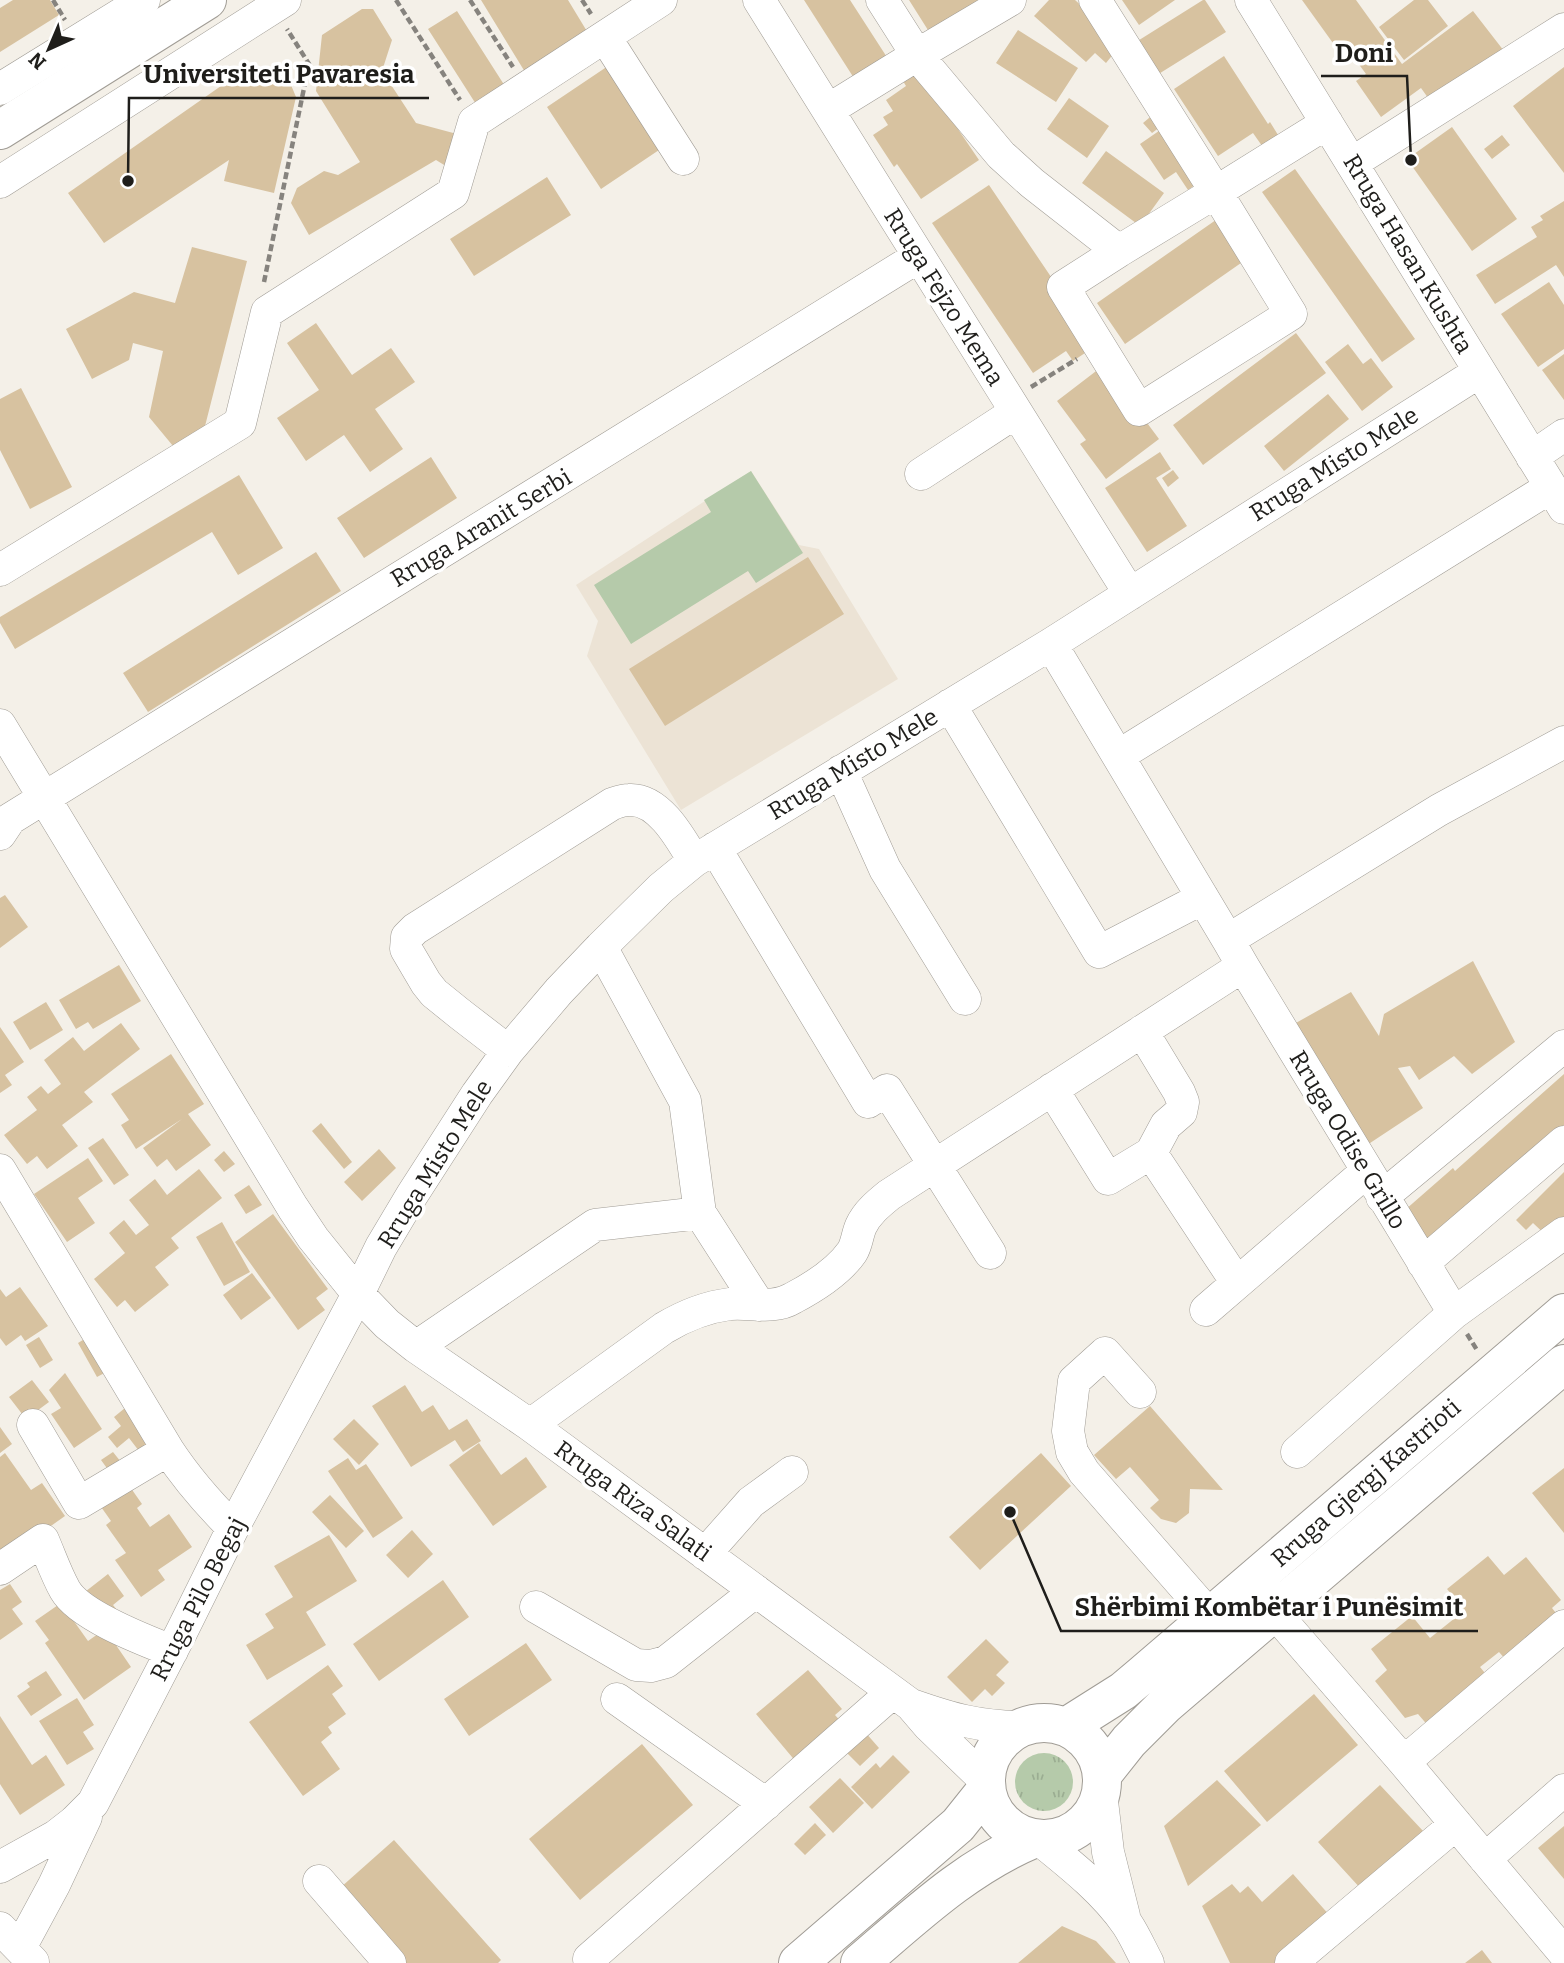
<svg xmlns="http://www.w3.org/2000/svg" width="1564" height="1963" viewBox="0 0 1564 1963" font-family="Bitter,serif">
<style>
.built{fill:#ece3d5}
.grass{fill:url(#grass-tufts)}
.garden{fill:#b5caaa}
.building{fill:#d7c2a0}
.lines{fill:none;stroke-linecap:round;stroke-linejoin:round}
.minor-casing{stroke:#a09c95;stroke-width:33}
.major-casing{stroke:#a09c95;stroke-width:40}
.path{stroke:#86837e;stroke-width:4.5;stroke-dasharray:7 3.5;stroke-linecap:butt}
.minor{stroke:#fff;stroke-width:32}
.major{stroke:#fff;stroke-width:38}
.labels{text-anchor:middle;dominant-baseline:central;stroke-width:7;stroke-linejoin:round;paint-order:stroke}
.street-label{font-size:24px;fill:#1f1e1b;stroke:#fff}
.leader{fill:none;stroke:#1f1e1b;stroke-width:2.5}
.callout-dot{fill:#1f1e1b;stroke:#fff;stroke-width:2.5}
.callout-label{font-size:26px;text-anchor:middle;font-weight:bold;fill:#1f1e1b;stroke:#fff;stroke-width:7;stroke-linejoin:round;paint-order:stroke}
</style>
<defs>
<pattern id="grass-tufts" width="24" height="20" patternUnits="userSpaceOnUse" patternTransform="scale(1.75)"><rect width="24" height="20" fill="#b5caaa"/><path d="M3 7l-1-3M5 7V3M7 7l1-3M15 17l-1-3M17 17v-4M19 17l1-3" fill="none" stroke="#9bad92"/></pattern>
</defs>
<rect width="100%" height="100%" fill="#f4f0e8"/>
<path class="built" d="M751,471L799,545L819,549L898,679L681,810L587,656L598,621L576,585Z"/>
<path class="grass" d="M1015 1782a29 29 0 1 1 58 0a29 29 0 1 1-58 0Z"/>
<path class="garden" d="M751,471L803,553L756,583L748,571L631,644L594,585L711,512L704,500Z"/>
<path class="building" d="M13,0H50L59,15L0,52V8Z
M481,0H568L588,33L525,72Z
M804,0H850L892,65L859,86Z
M909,0H990L933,38Z
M1049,0H1075L1115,36V52L1106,63L1095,53L1086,62L1034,16Z
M1122,0H1175L1139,25Z
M1203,0H1205L1226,32L1157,75L1136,42Z
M1302,0H1356L1402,64L1473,11L1504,51L1431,102L1421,88L1381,117L1356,81L1366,74L1355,59L1348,64Z
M1414,0H1428L1448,26L1404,60L1379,27Z
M362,9H373L392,40L382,71L416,123L457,134L449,168L436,160L309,235L291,203L297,188L324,171L338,175L360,162L316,91L322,35Z
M457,11L510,94L481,112L428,29Z
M1018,30L1078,68L1056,102L996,63Z
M1224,56L1268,124L1270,122L1283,143L1267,153L1253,133L1218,156L1174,89Z
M251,65L286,73L296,97L274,193L224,181L229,160L104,243L68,193Z
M608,66L662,148L601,189L547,107Z
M915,66L979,160L921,199L897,164L894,167L873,135L888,125L883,117L893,111L886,100L906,86L900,76Z
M1564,67V173L1513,106Z
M1069,98L1109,126L1087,158L1047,129Z
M1155,113L1164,124L1152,133L1143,123Z
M1169,124L1206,177L1188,190L1176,172L1164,180L1140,144Z
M1452,127L1517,219L1472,251L1407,159Z
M1502,135L1510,145L1492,159L1484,149Z
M1106,151L1164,193L1140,226L1082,183Z
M1295,169L1415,339L1382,362L1262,192Z
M547,177L571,215L474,276L450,239Z
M989,185L1097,345L1073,361L1066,351L1033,373L932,223Z
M1564,201V277L1556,265L1495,304L1476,275L1537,237L1531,227L1543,220L1540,216Z
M1223,215L1251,256L1125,344L1097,303Z
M192,247L247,261L204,430L178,452L149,417L163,351L133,343L129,360L92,379L66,329L134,292L175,303Z
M1549,282L1564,305V349L1538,367L1501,314Z
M316,323L352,375L391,348L415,382L375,409L403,449L370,472L344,435L306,461L277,418L319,390L287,343Z
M1296,333L1326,373L1203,465L1173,425Z
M1348,344L1363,364L1371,358L1393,387L1362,411L1325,362Z
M1564,354V400L1542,370Z
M1104,365L1159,439L1106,479L1080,444L1086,440L1057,401Z
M21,388L72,487L30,509L0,450V399Z
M1328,394L1349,419L1284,471L1264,446Z
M1160,452L1171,469L1156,478L1187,526L1147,552L1105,488Z
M431,457L457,498L364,558L337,518Z
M1173,470L1179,478L1168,487L1162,478Z
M239,475L283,548L238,575L212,532L15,649L0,623V617Z
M316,552L341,591L148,712L123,673Z
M808,557L844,614L665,726L629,669Z
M5,895L28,927L0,948V898Z
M1473,961L1515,1042L1472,1074L1454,1056L1419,1080L1410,1066L1398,1068L1423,1108L1361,1149L1287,1028L1351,992L1379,1036L1384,1014Z
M119,965L141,1001L93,1029L88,1022L76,1029L59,1000Z
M46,1002L63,1030L30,1050L13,1022Z
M121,1023L140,1049L84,1092L93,1102L62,1125L78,1146L47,1169L37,1156L27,1164L4,1135L37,1110L27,1097L41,1086L48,1094L61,1084L44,1060L73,1037L84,1051Z
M0,1027L24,1062L5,1075L12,1085L0,1093Z
M171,1054L204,1104L188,1114L211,1145L176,1171L167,1159L157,1167L143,1148L182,1119L136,1149L121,1125L129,1120L111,1094Z
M1564,1074V1125L1425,1249L1397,1217L1453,1168L1455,1171Z
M321,1123L352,1162L344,1169L312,1131Z
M103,1138L129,1175L114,1185L88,1148Z
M379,1149L396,1168L362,1201L344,1182Z
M224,1151L235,1164L224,1172L214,1160Z
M88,1158L103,1181L78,1198L95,1223L67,1242L34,1194Z
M199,1169L222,1198L171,1238L179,1248L155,1267L169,1285L135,1312L125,1300L117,1307L94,1279L125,1253L109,1233L124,1220L136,1235L149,1225L129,1200L155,1179L167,1195Z
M1564,1172V1225L1550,1239L1533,1223L1526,1230L1516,1220Z
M249,1185L262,1205L246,1214L234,1195Z
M273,1214L328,1289L316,1298L325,1310L298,1330L235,1242Z
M222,1222L250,1272L224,1286L196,1237Z
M252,1273L271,1298L241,1320L223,1295Z
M20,1287L48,1326L25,1341L21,1335L6,1346L0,1338V1289L6,1297Z
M91,1335L110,1370L97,1377L78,1343Z
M39,1337L53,1360L40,1368L26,1345Z
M65,1373L102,1429L74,1448L51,1414L61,1408L49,1390Z
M32,1380L49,1402L26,1419L9,1397Z
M405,1385L422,1412L433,1405L449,1430L467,1419L481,1441L463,1452L455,1440L411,1467L372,1406Z
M1150,1406L1223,1490L1190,1489L1189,1513L1176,1523L1161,1519L1150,1508L1159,1500L1130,1467L1116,1479L1094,1455Z
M125,1408L151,1440L139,1451L129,1438L117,1448L108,1437L121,1426L114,1417Z
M354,1419L379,1444L359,1465L333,1439Z
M0,1427L12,1444L0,1453Z
M479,1443L501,1475L526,1457L547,1487L493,1526L449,1465Z
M113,1452L121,1462L109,1471L101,1460Z
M5,1453L31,1490L42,1483L65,1516L0,1562V1457Z
M1041,1453L1071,1486L980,1570L949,1537Z
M348,1458L356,1470L366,1464L403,1518L373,1538L328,1471Z
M1564,1468V1533L1532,1493Z
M128,1484L142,1504L137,1508L150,1527L169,1514L192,1547L158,1570L165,1580L141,1597L115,1560L126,1553L106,1525L111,1521L99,1504Z
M330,1495L364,1531L346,1548L312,1512Z
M412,1530L433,1554L408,1578L386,1555Z
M329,1535L357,1581L306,1612L326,1645L267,1680L246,1645L274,1628L265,1614L293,1597L274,1566Z
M1488,1556L1504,1575L1526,1557L1561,1600L1552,1608L1559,1617L1506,1660L1499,1652L1480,1667L1489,1678L1430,1728L1418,1714L1405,1718L1375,1681L1387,1670L1371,1649L1412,1616L1430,1638L1465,1610L1447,1589Z
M108,1574L124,1596L113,1605L121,1615L81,1595Z
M443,1580L469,1617L379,1681L353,1644Z
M10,1584L22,1602L12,1609L23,1624L0,1640V1590Z
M61,1603L88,1641L105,1629L131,1667L84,1700L45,1643L49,1640L35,1621Z
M986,1639L1009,1662L996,1675L1005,1683L992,1696L985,1689L972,1702L947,1677Z
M526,1643L552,1680L469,1736L444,1699Z
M328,1665L343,1686L332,1694L346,1714L328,1727L332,1733L321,1742L340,1769L303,1796L249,1722Z
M808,1670L842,1709L835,1715L843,1724L797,1763L756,1714Z
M46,1671L62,1695L31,1716L17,1696L30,1687L27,1683Z
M1314,1694L1358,1745L1267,1822L1224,1771Z
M77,1698L94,1725L83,1732L94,1749L67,1765L39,1721Z
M0,1716L32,1765L46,1755L65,1785L20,1815L0,1784Z
M865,1732L879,1748L860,1766L845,1751Z
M642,1744L693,1805L580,1900L529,1839Z
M893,1755L910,1772L872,1809L851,1787L876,1763L880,1768Z
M840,1778L864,1803L833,1833L809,1807Z
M1217,1780L1261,1825L1188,1886L1164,1826Z
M1380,1785L1424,1832L1362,1890L1318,1842Z
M815,1823L826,1835L805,1855L794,1844Z
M1564,1826V1879L1538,1848Z
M394,1840L501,1960L498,1963H406L340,1888Z
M1293,1874L1331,1917L1281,1963H1230L1202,1906L1232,1884L1240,1893L1248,1886L1262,1902Z
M1062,1926L1096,1941L1116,1963H1018Z
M1482,1950L1492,1963H1465Z"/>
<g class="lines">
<g class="minor-casing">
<path id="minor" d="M759,0L1130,594
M882,0L917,55L1010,0
M1251,0L1564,508
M605,37L683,159
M0,89L144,0
M828,110L917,55L1001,155L1032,183L1119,251L1216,192L1095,0
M1352,163L1564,29
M0,182L285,0
M1119,251L1063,287L1139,410L1291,314L1216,192L1327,123
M1532,457L1564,435
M921,474L1016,412
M0,570L240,423L267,312L453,193L474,122L661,0
M1051,644L1228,940
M950,705L1099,952L1203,898
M0,725L293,1208L313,1238L358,1294L387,1324L416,1347L530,1425L911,1705L929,1726L986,1781
M1118,756L1551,487
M841,771L885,869L965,999
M0,834L10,819L918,257
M715,848L868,1102L887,1090L990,1253
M601,947L685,1101L700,1213L759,1305
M1243,966L1454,1313
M1142,1031L1179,1092L1183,1102L1181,1112L1166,1125L1151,1153
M508,1051L460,1014L434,993L426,983L406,949L407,937L415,929L612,804C618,802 623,800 629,800C659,798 681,839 694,861
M1052,1089L1108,1179L1151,1153L1237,1283
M0,1170L168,1450C187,1479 209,1504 233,1528
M1382,1197L1564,1046
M1423,1263L1564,1142
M1206,1310L1367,1171
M416,1347L595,1225L700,1213
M1140,1392L1105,1353L1074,1381L1068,1431L1072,1452L1084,1472L1210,1616
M33,1425L79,1503L168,1450
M530,1425L664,1328C684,1316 706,1307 730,1304C751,1302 773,1310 793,1298C814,1287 838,1272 852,1252C857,1244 857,1235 861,1226C867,1213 878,1204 889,1195L1243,966L1228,940L1439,810L1564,742
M1297,1452L1454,1313L1564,1233
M705,1554L751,1502L792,1472
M0,1569L43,1540C50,1556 56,1574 65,1590C80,1616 144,1640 172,1651
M536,1607L636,1665L651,1666L666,1662L756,1591
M1274,1612L1404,1762L1564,1953
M617,1699L766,1804
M912,1705C952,1719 980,1727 1022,1727
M1404,1762L1564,1626
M1101,1793L1108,1852L1124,1916
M1040,1840C1071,1865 1104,1891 1127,1924C1135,1936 1141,1950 1148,1963
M1485,1859L1564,1790
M0,1867L56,1836L74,1822L93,1803L181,1633L233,1528L358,1294L381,1247L412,1195L477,1094L508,1051L559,991L601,947L661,888L694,861L1051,644L1479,372
M319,1881L390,1963
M0,1928L33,1962
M20,1948L54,1885L86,1817
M589,1959L893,1692
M1291,1963L1456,1824"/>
</g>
<g class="major-casing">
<path id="major" d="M0,130L207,0
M986 1781a58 58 0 1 1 116 0a58 58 0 1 1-116 0Z
M1066,1727L1123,1691L1142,1675L1564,1313
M1102,1775L1129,1741L1165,1705L1564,1364
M798,1963L958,1825L986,1790
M860,1963C914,1917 966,1867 1033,1839"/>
</g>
<path class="path" d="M53,0L65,20
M396,0L460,100
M470,0L513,67
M582,0L591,14
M264,282L309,64L287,29
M1031,387L1077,359
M1467,1334L1477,1350"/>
<use href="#minor" class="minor"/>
<use href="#major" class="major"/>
</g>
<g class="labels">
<g class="street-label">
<text transform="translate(1408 254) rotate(59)">Rruga Hasan Kushta</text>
<text transform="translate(944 297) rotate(58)">Rruga Fejzo Mema</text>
<text transform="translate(1334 464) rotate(-32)">Rruga Misto Mele</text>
<text transform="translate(481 528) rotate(-31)">Rruga Aranit Serbi</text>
<text transform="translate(853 764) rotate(-31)">Rruga Misto Mele</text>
<text transform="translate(1348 1140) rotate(59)">Rruga Odise Grillo</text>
<text transform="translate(435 1164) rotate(-58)">Rruga Misto Mele</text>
<text transform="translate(1366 1483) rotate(-41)">Rruga Gjergj Kastrioti</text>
<text transform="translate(633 1501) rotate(36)">Rruga Riza Salati</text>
<text transform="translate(198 1599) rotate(-63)">Rruga Pilo Begaj</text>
</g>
</g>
<path class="leader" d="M1411 160L1407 76H1321M128 181L129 98H429M1010 1512L1061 1631H1478"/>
<g class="callout-dot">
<circle cx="1411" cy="160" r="7"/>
<circle cx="128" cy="181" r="7"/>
<circle cx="1010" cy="1512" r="7"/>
</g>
<g class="callout-label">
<text x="1364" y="62">Doni</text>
<text x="279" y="83">Universiteti Pavaresia</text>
<text x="1269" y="1616">Shërbimi Kombëtar i Punësimit</text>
</g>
<g transform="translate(49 49) rotate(224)" stroke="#ffffff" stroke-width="5" paint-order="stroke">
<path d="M0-5L12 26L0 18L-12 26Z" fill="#1f1e1b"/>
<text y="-10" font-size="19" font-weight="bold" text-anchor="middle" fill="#1f1e1b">N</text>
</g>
</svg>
